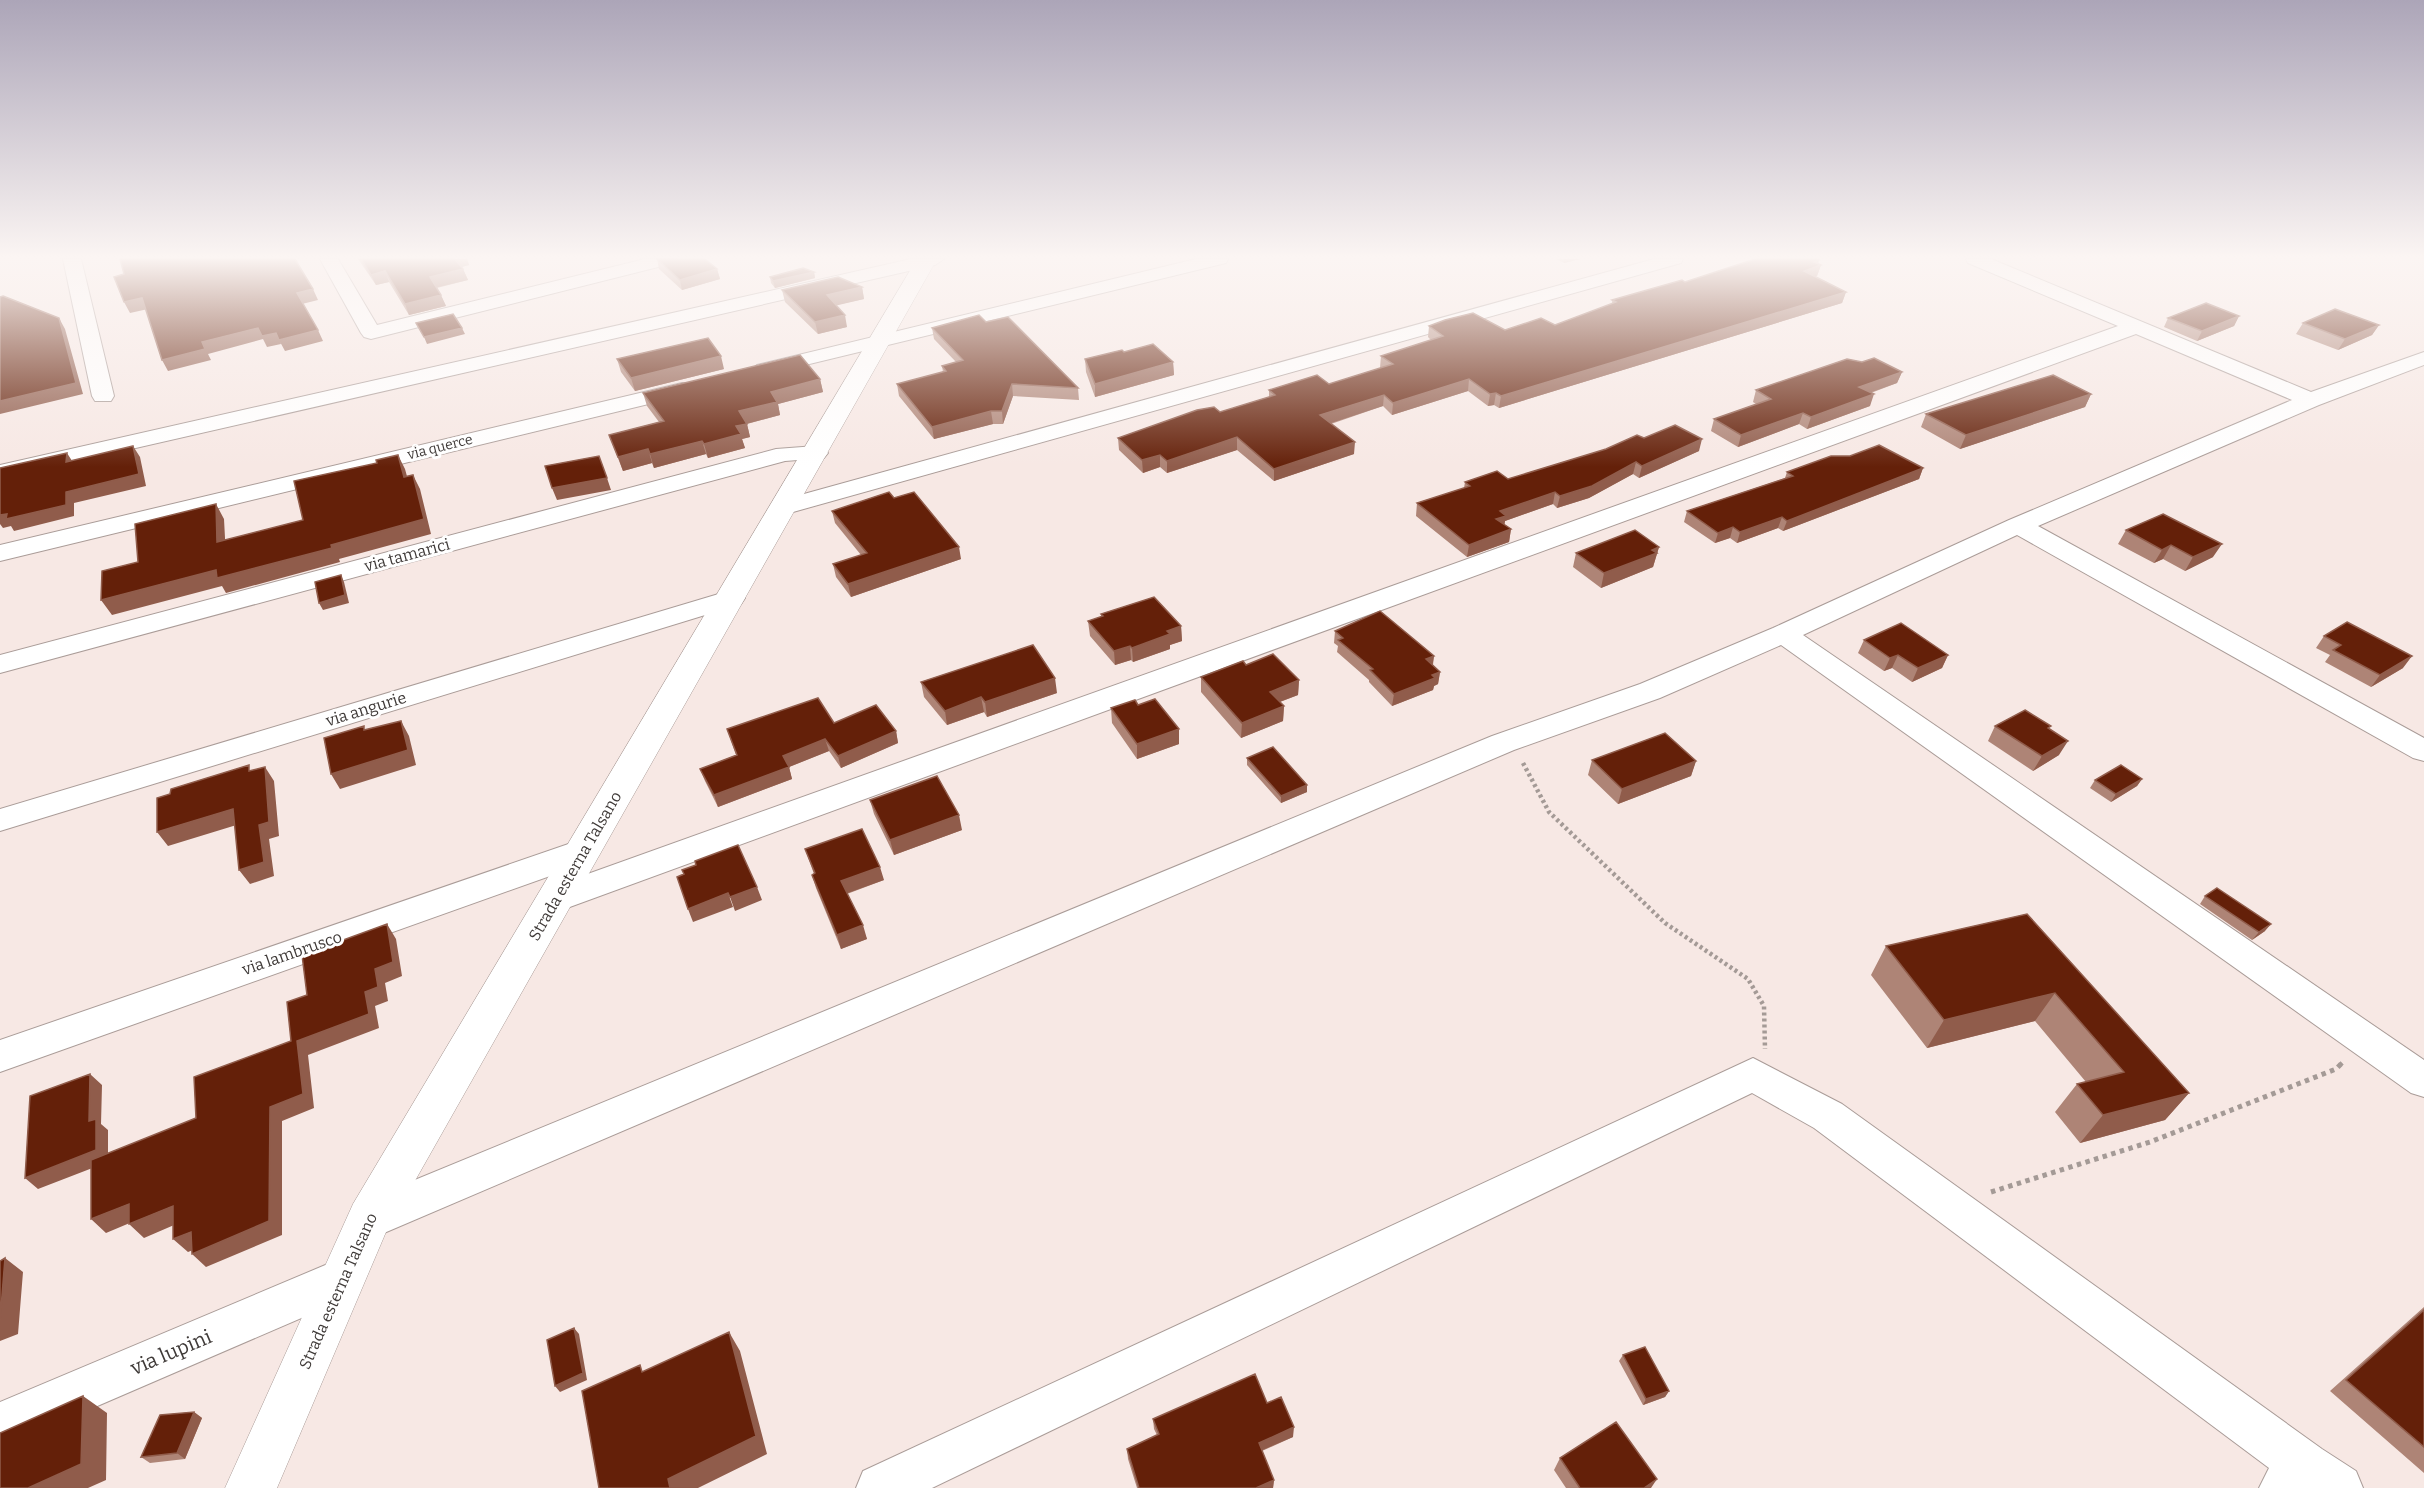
<svg xmlns="http://www.w3.org/2000/svg" width="2424" height="1488" viewBox="0 0 2424 1488" font-family="Bitter,serif">
<style>
.lines{fill:none;stroke-linecap:round;stroke-linejoin:round}
.minor-casing{stroke:#aa9c98;stroke-width:2}
.tertiary-casing{stroke:#aa9c98;stroke-width:1}
.path-far1{stroke:#a49a96;stroke-width:4.5;stroke-dasharray:3 3;stroke-linecap:butt}
.path{stroke:#a49a96;stroke-width:5;stroke-dasharray:4.5 4.5;stroke-linecap:butt}
.minor{fill:#fff;fill-rule:evenodd}
.tertiary{fill:#fff;fill-rule:evenodd}
.wall{fill:#ae8476}
.shaded-wall{fill:#905c4b}
.building{fill:#642009;stroke:#905c4b;stroke-width:1.5}
.labels{text-anchor:middle;dominant-baseline:central;stroke-width:6;stroke-linejoin:round;paint-order:stroke}
.far-street-label{font-size:14px;fill:#3f3a38;stroke:#fff}
.street-label{font-size:16px;fill:#3f3a38;stroke:#fff}
.near-street-label{font-size:20px;fill:#3f3a38;stroke:#fff}
</style>
<rect width="100%" height="100%" fill="#f7e8e4"/>
<g class="lines">
<g class="minor-casing">
<path id="minor" d="M63,259H81L114,396L111,401H95L92,396Z
M320,259H338L377,325L645,259H676L674,263L371,339L364,337L361,333Z
M911,259H944L935,265L0,479V465Z
M1196,259H1228L1226,263L764,375L757,373L753,369L757,365Z
M1654,259H1683L1681,263L793,512L784,514L775,512L772,507L775,502Z
M1966,259H1991L2311,392L2424,352V365L2319,405L2038,526L2424,738V761L2413,758L2017,535L1803,635L2424,1060V1097L2411,1093L1781,645L1660,698L1514,750L384,1233L369,1238L354,1233L348,1219L354,1205L1492,736L1640,684L1773,628L2009,520L2292,400L2136,334L567,908L555,912L543,908L538,899L543,890L2118,326L1968,263Z
M682,383L690,384L693,389L690,394L0,561V545Z
M816,446L824,448L828,453L824,458L785,461L0,673V655L776,449Z
M732,590L741,592L745,598L741,604L0,831V809Z
M583,839L595,842L599,851L595,860L0,1072V1040Z
M1753,1058L1842,1104L2322,1449L2356,1471L2363,1488H2259L2269,1468L1814,1128L1752,1093L932,1488H856L863,1471Z
M342,1258L357,1264L363,1279L357,1294L0,1448V1402Z"/>
</g>
<g class="tertiary-casing">
<path id="tertiary" d="M917,259H937L386,1232L277,1488H225L353,1204Z"/>
</g>
<path class="path-far1" d="M1523,763L1549,812L1665,923L1748,979L1764,1006L1765,1049
M2340,1065L2343,1062"/>
<path class="path" d="M1991,1192L2150,1142L2336,1069L2341,1064"/>
<use href="#minor" class="minor"/>
<use href="#tertiary" class="tertiary"/>
</g>
<path class="wall" d="M358,259H467L469,265L461,267L463,269L468,280L437,288L446,306L409,315L389,282L376,285Z
M657,259L717,269L720,279L682,290L659,269Z
M1556,259H1580L1564,263Z
M1819,260L1818,264L1821,265L1817,276H1815L1846,292L1842,303L1499,408L1494,405L1488,406L1468,391L1392,415L1383,406L1331,424L1354,454L1274,481L1237,450L1167,473L1160,467L1143,473L1119,450L1118,438L1220,412L1269,397V390L1329,384L1380,368L1381,356L1431,340L1428,337L1429,326L1505,330L1555,325L1612,304V300L1685,282Z
M814,272L815,278L775,288L771,283L770,277Z
M862,287L864,299L836,305L847,327L818,334L785,302L782,290Z
M2239,316L2234,326L2197,341L2164,327L2168,318Z
M986,322L1078,388L1079,400L1013,396L1003,424H993L934,439L899,396L897,384L943,372L942,366L956,362L934,339L932,328Z
M2303,323L2379,325L2372,335L2338,350L2296,334Z
M1124,352L1173,362L1174,375L1095,397L1086,372L1085,359Z
M617,359L724,369L635,391L621,372Z
M1902,372L1897,383L1871,393L1870,406L1807,429L1799,424L1738,447L1711,431L1714,419L1756,404L1753,402L1756,390Z
M820,379L823,392L778,404L780,415L747,424L750,437L742,439L745,448L708,458L706,454L654,468L652,463L623,471L609,435L659,422L647,406L643,393Z
M2091,394L2085,407L1960,449L1921,427L1926,414Z
M1644,438L1699,451L1639,478L1633,474L1589,498L1557,508L1553,504L1505,521L1504,525L1511,529L1509,542L1467,557L1416,516L1417,503L1464,488L1465,482L1508,479Z
M1923,468L1919,479L1783,531L1778,528L1737,543L1730,538L1715,543L1684,522L1687,511L1785,478L1787,472Z
M894,498L961,559L851,597L836,577L833,564L861,555L835,523L832,511Z
M2126,530L2213,557L2185,571L2163,559L2154,563L2118,544Z
M1659,547L1653,567L1601,588L1573,567L1576,553Z
M1101,614L1181,626L1182,641L1170,645V649L1133,662L1131,660L1115,665L1090,636L1088,621L1101,617Z
M1335,631L1434,656L1433,665L1440,672L1438,684L1434,686L1433,690L1392,706L1369,682V680L1337,652L1338,646L1334,643Z
M2324,636L2403,668L2371,687L2325,662L2330,655L2316,648Z
M1864,640L1948,655L1942,668L1912,682L1892,668L1884,671L1858,653Z
M1246,665L1299,680L1298,695L1280,702L1284,706L1283,721L1241,738L1201,692V677Z
M921,682L1057,693L987,717L984,712L947,725L924,697Z
M1138,705L1179,744L1137,759L1112,723L1111,708Z
M834,723L896,731L898,743L841,768L829,751L789,767L792,779L718,807L705,781L700,769L736,755L727,729Z
M1995,726L2050,729L2059,755L2033,771L1988,741Z
M1247,758L1307,792L1281,803L1247,765Z
M1592,760L1696,761L1691,776L1618,804L1588,775Z
M2142,779L2137,786L2111,802L2090,788L2095,780Z
M870,800L962,830L894,855L874,814Z
M805,849L884,880L847,894L867,939L841,949L816,888L812,875L814,874Z
M2205,896L2265,931L2252,940L2200,904Z
M2027,914L2189,1093L2165,1120L2080,1143L2055,1112L2077,1084L2086,1082L2035,1021L1927,1048L1871,975L1886,946Z
M2424,1307V1473L2330,1391Z
M1623,1355L1669,1391L1665,1397L1643,1405L1619,1361Z
M1267,1403L1293,1437L1262,1451L1274,1480L1273,1488H1137L1128,1459L1127,1449L1157,1435L1154,1429L1153,1419Z
M194,1412L202,1418L185,1459L150,1463L141,1457Z
M1560,1458L1651,1488H1566L1554,1470Z"/>
<path class="shaded-wall" d="M454,259H467L469,265L458,268Z
M1564,259H1580L1564,263Z
M1819,260L1817,266L1821,265L1817,276L1800,282L1804,271L1814,262Z
M463,269L468,280L434,288L430,277Z
M717,269L720,279L682,290L680,280Z
M385,271L389,282L376,285L371,275Z
M814,272L815,278L775,288L773,281Z
M862,287L864,299L830,307L827,295Z
M313,289L318,300L302,304L297,293Z
M1846,292L1842,303L1499,408L1501,396Z
M441,295L446,306L409,315L405,304Z
M142,298L148,309L130,313L124,302Z
M845,315L847,327L818,334L815,322Z
M2239,316L2234,326L2197,341L2202,331Z
M59,318L65,329L83,394L0,414V401Z
M2379,325L2372,335L2338,350L2345,339Z
M258,328L276,333L281,344L267,347L263,339L208,354L211,360L168,371L162,360L202,342Z
M462,328L465,334L427,344L424,337Z
M318,330L323,341L285,351L279,340Z
M721,356L724,369L635,391L631,378Z
M1173,362L1174,375L1095,397V384Z
M1902,372L1897,383L1855,398L1859,387Z
M820,379L823,392L778,404L780,415L742,425L739,411L771,392Z
M1469,379L1468,391L1392,415L1393,403Z
M1012,384L1013,396L1003,424L1002,411Z
M1496,393L1494,405L1488,406L1490,394Z
M1874,394L1870,406L1807,429L1811,417Z
M2091,394L2085,407L1960,449L1966,435Z
M1384,395L1383,406L1319,427L1320,415Z
M991,411L993,424L934,439L932,427Z
M1803,413L1799,424L1738,447L1741,435Z
M747,424L750,437L742,439L745,448L708,458L704,444L736,426Z
M1237,437V450L1167,473V461Z
M1702,439L1699,451L1639,478L1642,466Z
M702,441L706,454L654,468L650,454Z
M1355,442L1354,454L1274,481V469Z
M133,446L140,457L146,486L74,503V516L14,531L11,526L3,528L0,524V512L66,492Z
M648,449L652,463L623,471L618,457Z
M67,453L74,464L66,462Z
M398,455L405,469L411,491L404,477Z
M1160,455V467L1143,473L1142,460Z
M1636,462L1633,474L1589,498L1557,508L1560,496Z
M1923,468L1919,479L1783,531L1787,521Z
M413,475L420,489L431,534L339,559L340,562L226,593L222,586L112,615L101,600L216,570L331,545Z
M607,478L611,490L557,500L552,488Z
M1555,492L1553,504L1505,521L1504,528L1496,519L1500,511Z
M216,504L224,519L226,557L217,542Z
M1782,517L1778,528L1737,543L1740,532Z
M1733,527L1730,538L1715,543L1718,533Z
M1511,529L1509,542L1467,557L1469,545Z
M2222,544L2213,557L2185,571L2193,557Z
M2171,545L2163,559L2154,563L2162,550Z
M959,547L961,559L851,597L848,584Z
M1659,547L1653,567L1601,588L1604,573Z
M341,575L344,582L349,603L323,610L319,603Z
M1181,626L1182,641L1170,645V649L1133,662L1132,648L1167,631Z
M1130,646L1131,660L1115,665L1114,651Z
M1898,655L1892,668L1884,671L1890,658Z
M1948,655L1942,668L1912,682L1918,668Z
M1434,656L1432,668L1426,659Z
M2412,656L2403,668L2371,687L2380,675Z
M1440,672L1438,684L1434,686L1433,690L1392,706L1394,694Z
M1055,678L1057,693L987,717L985,702Z
M1299,680L1298,695L1269,706L1270,692Z
M981,697L984,712L947,725L945,711Z
M1284,706L1283,721L1241,738L1242,723Z
M401,721L409,736L416,765L340,789L331,774Z
M1179,729V744L1137,759V744Z
M896,731L898,743L841,768L838,756Z
M825,739L829,751L789,767L792,779L718,807L714,795L783,756Z
M2068,741L2059,755L2033,771L2042,756Z
M1696,761L1691,776L1618,804L1622,789Z
M265,767L274,781L279,836L269,839L274,876L250,884L239,870L259,825Z
M2142,779L2137,786L2111,802L2116,794Z
M1307,785V792L1281,803V796Z
M233,809L243,823L168,846L157,832Z
M959,815L962,830L894,855L890,840Z
M880,867L884,880L845,894L841,881Z
M757,887L762,900L735,911L730,897Z
M728,893L733,907L693,922L688,909Z
M387,924L396,939L402,976L385,983L388,1001L375,1006L379,1028L308,1055L314,1108L282,1121V1235L206,1267L192,1254L270,1107L297,1041L365,992L375,969Z
M2271,924L2265,931L2252,940L2259,932Z
M863,925L867,939L841,949L837,935Z
M2055,993L2035,1021L1927,1048L1944,1020Z
M90,1074L102,1085L101,1124L108,1130V1162L38,1189L25,1178L89,1121Z
M2189,1093L2165,1120L2080,1143L2103,1115Z
M129,1204L144,1217L106,1233L91,1219Z
M173,1206L188,1219L144,1238L129,1224Z
M191,1232L206,1245L188,1252L173,1239Z
M5,1258L23,1272L18,1334L0,1341V1321Z
M574,1328L579,1334L587,1380L560,1392L555,1386Z
M729,1332L740,1351L767,1454L698,1488H670L668,1479Z
M1669,1391L1665,1397L1643,1405L1646,1399Z
M83,1396L107,1413L106,1480L88,1488H28Z
M194,1412L202,1418L185,1459L177,1453Z
M1294,1427L1293,1437L1258,1452L1259,1443Z
M1657,1479L1651,1488H1644Z
M1274,1480L1273,1488H1256Z"/>
<path class="building" d="M120,259H295L313,289L297,293L318,330L279,340L276,333L262,336L258,328L202,342L205,349L162,360L142,298L124,302L114,277L124,274Z
M361,259H455L463,269L430,277L441,295L405,304L385,271L371,275Z
M657,259H705L717,269L680,280Z
M1755,259H1816L1819,260L1814,262L1821,265L1804,271L1846,292L1501,396L1496,393L1490,394L1469,379L1393,403L1384,395L1320,415L1355,442L1274,469L1237,437L1167,461L1160,455L1142,460L1118,438L1197,410L1214,407L1220,412L1275,395L1269,390L1317,375L1329,384L1393,364L1381,356L1443,336L1429,326L1445,320L1473,313L1505,330L1541,318L1555,325L1616,302L1612,300L1682,280L1685,282Z
M803,268L814,272L773,281L770,277Z
M838,277L862,287L827,295L845,315L815,322L782,290Z
M3,296L59,318L76,383L0,401V297Z
M2206,303L2239,316L2202,331L2168,318Z
M2335,309L2379,325L2345,339L2303,323Z
M453,314L462,328L424,337L416,323Z
M979,315L986,322L1008,317L1078,388L1012,384L1002,411H991L932,427L897,384L946,371L942,366L963,360L932,328Z
M708,338L721,356L631,378L617,359Z
M1153,344L1173,362L1095,384L1085,359L1122,350L1124,352Z
M800,355L820,379L771,392L777,402L739,411L747,424L736,426L741,434L704,444L702,441L650,454L648,449L618,457L609,435L664,421L643,393Z
M1874,358L1902,372L1859,387L1874,394L1811,417L1803,413L1741,435L1714,419L1771,399L1756,390L1847,359L1862,362Z
M2053,375L2091,394L1966,435L1926,414Z
M1675,425L1702,439L1642,466L1636,462L1592,486L1560,496L1555,492L1500,511L1506,516L1496,519L1511,529L1469,545L1417,503L1470,486L1465,482L1497,471L1508,479L1606,449L1637,435L1644,438Z
M1879,445L1923,468L1787,521L1782,517L1740,532L1733,527L1718,533L1687,511L1793,476L1787,472L1831,456H1850Z
M133,446L139,474L66,492V505L6,519L7,514L0,515V468L67,453L66,462Z
M398,455L404,477L413,475L424,519L331,545L332,548L217,578L216,570L101,600L102,571L138,562L135,524L216,504L217,542L303,520L294,481L377,463L376,460Z
M599,456L607,478L552,488L545,466Z
M889,492L894,498L914,492L959,547L848,584L833,564L867,553L832,511Z
M2163,514L2222,544L2193,557L2171,545L2162,550L2126,530Z
M1635,530L1659,547L1652,550L1657,553L1604,573L1576,553Z
M341,575L345,595L319,603L315,582Z
M1154,597L1181,626L1167,631L1170,634L1132,648L1130,646L1114,651L1088,621L1103,616L1101,614Z
M1380,611L1434,656L1426,659L1440,672L1432,675L1435,678L1394,694L1370,670L1373,669L1338,640L1343,638L1335,631Z
M2347,622L2412,656L2380,675L2333,650L2341,645L2324,636Z
M1901,623L1948,655L1918,668L1898,655L1890,658L1864,640Z
M1033,645L1055,678L985,702L981,697L945,711L921,682Z
M1273,654L1299,680L1270,692L1284,706L1242,723L1201,677L1243,661L1246,665Z
M818,698L834,723L876,705L896,731L838,756L825,739L783,756L789,767L714,795L700,769L737,755L727,729Z
M1155,699L1179,729L1137,744L1111,708L1135,700L1138,705Z
M2025,710L2051,726L2048,728L2068,741L2042,756L1995,726Z
M401,721L408,750L331,774L324,738L364,726V730Z
M1665,733L1696,761L1622,789L1592,760Z
M1273,747L1307,785L1281,796L1247,758Z
M249,765V771L265,767L269,822L259,825L264,862L239,870L233,809L157,832V798L170,794L171,789Z
M2121,765L2142,779L2116,794L2095,780Z
M937,776L959,815L890,840L870,800Z
M862,829L880,867L841,881L863,925L837,935L812,875L815,873L805,849Z
M738,845L757,887L730,897L728,893L688,909L677,877L684,874L682,870L696,865L695,861Z
M2217,888L2271,924L2259,932L2205,896Z
M2027,914L2189,1093L2103,1115L2077,1084L2124,1072L2055,993L1944,1020L1886,946Z
M387,924L393,962L375,969L378,987L365,992L369,1014L297,1041L303,1094L270,1107L269,1221L192,1254L191,1232L173,1239V1206L129,1224V1204L91,1219V1160L196,1118L194,1077L291,1041L287,1002L307,995L302,955Z
M90,1074L89,1121L96,1119V1150L25,1178L30,1096Z
M5,1258L0,1321V1261Z
M2424,1310V1447L2346,1380Z
M574,1328L583,1373L555,1386L547,1340Z
M729,1332L756,1436L668,1479L670,1488H599L582,1391L640,1365L642,1372Z
M1645,1347L1669,1391L1646,1399L1623,1355Z
M1255,1374L1267,1403L1281,1397L1294,1427L1259,1443L1274,1480L1256,1488H1139L1127,1449L1159,1434L1153,1419Z
M83,1396L81,1464L28,1488H0V1433Z
M194,1412L177,1453L141,1457L160,1415Z
M1616,1422L1657,1479L1644,1488H1580L1560,1458Z"/>
<linearGradient id="sky" x2="0" y2="1"><stop stop-color="#aca5b8"/><stop offset="0.55" stop-color="#fbf5f3"/><stop offset="1" stop-color="#fbf5f3" stop-opacity="0"/></linearGradient>
<rect width="2424" height="467" fill="url(#sky)"/>
<g class="labels">
<g class="far-street-label">
<text transform="translate(440 447) rotate(-14)">via querce</text>
</g>
<g class="street-label">
<text transform="translate(407 555) rotate(-15)">via tamarici</text>
<text transform="translate(366 709) rotate(-17)">via angurie</text>
<text transform="translate(575 866) rotate(-60)">Strada esterna Talsano</text>
<text transform="translate(292 953) rotate(-19)">via lambrusco</text>
<text transform="translate(338 1291) rotate(-66)">Strada esterna Talsano</text>
</g>
<g class="near-street-label">
<text transform="translate(171 1352) rotate(-23)">via lupini</text>
</g>
</g>
</svg>
